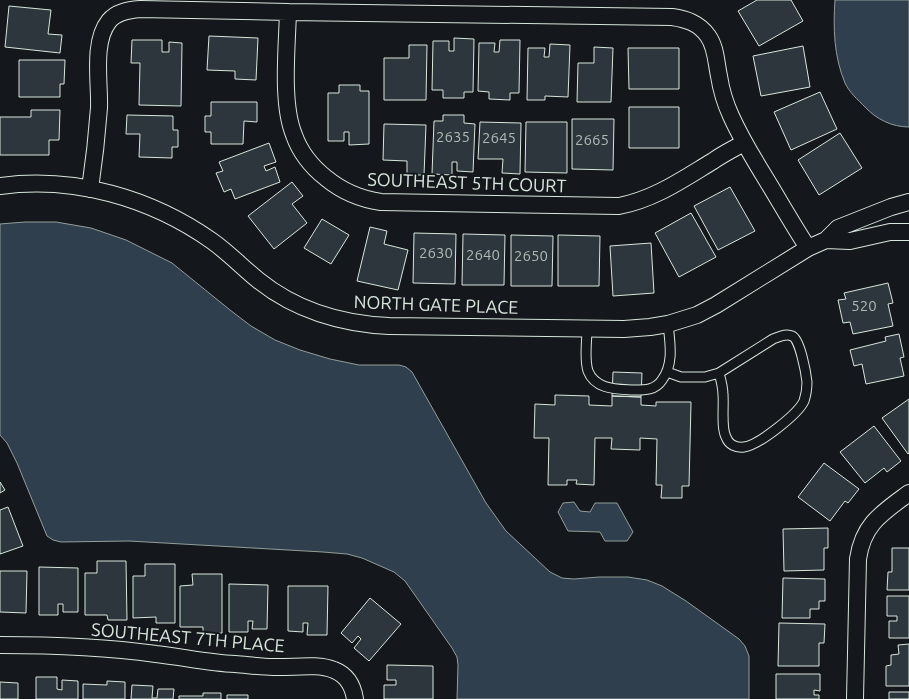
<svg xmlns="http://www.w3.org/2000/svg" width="909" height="699" viewBox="0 0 909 699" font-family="Ubuntu,sans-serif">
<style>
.water{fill:#2f3f4d;stroke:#939e99}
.building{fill:#2c363c;stroke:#d8e6dc}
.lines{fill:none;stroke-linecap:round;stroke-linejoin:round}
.lane-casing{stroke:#d8e6dc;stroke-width:11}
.street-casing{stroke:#d8e6dc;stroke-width:18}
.lane{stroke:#14181c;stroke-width:9}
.street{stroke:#14181c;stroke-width:16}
.labels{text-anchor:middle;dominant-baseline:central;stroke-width:4;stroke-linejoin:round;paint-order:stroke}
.number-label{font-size:15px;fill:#adbab4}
.street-label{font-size:18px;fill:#d8e6dc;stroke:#14181c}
</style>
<rect width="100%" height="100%" fill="#14181c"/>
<path class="water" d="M835,0H909V127C892,127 876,119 865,107C858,100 849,92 845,83C834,57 833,28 835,0Z
M25,222H56L91,228L126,240L172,263L230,310L251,326L275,340L300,350L330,359L359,365H399L406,367L412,372L486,503L506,531L550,572L562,578L574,579L599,577H628L647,580L662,586L686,601L739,639L745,646L749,656V699H457L458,665L457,657L452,648L405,581L394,572L362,558L347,554L323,552L129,541L61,542L53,540L47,536L17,463L7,443L0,435V224Z
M574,502L580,511L590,512L595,503H617L633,532L627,541H605L600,532L568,531L558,512L563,503Z"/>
<path class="building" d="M757,0H791L803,21L759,46L738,11Z
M9,6L51,10L48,34L62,35L60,53L5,47Z
M209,36L258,38L256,80L235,79V71L207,70Z
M454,38L474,39L473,92H464V98H443V90H432L433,41H449V51H454Z
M132,40H162V52H169V42L182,43L181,106L139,105L140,63H131Z
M500,40H520L519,93H510V100L489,99V92L478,91L479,43H495L494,52H499Z
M550,44L570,45L568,97L545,96V100H527L528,48H545L544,57H549Z
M409,45H427L426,100H384V58H409Z
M803,46L810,87L761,96L753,56Z
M594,47L613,48L611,102H577L578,63H594Z
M628,48H679V89H629Z
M19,60H65L64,84H60V97H19Z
M339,85H360V91H369V144L349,145V132H344V141H328V93H339Z
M820,92L837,129L791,150L774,112Z
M211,102H257V122L244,121L243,144H211V132H205V116H211Z
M629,107H679V148H629Z
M31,110H60L59,140H49V155H0V117H31Z
M127,115L173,116V130H178V147H172V158L139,157L140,134H126Z
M443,115H464V123L475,124L473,172L457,171V162H452V175L432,174L434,121H443Z
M572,119H614L613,170L572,169Z
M480,122L521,123L520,174L502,173L503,159H478Z
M526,122H567V173L525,172Z
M384,124L426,125L424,175H407V161L383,160Z
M840,133L862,168L819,195L798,160Z
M269,143L276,162L264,166L266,171L275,167L280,182L235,199L231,189L224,192L216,173L223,171L219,162Z
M292,182L303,196L292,204L307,223L274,249L248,216Z
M730,187L755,231L718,250L694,206Z
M691,213L716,257L679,277L655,233Z
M322,219L349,235L331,264L304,248Z
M370,227L387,231L384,244L408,250L398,290L357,281Z
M414,233L456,234L455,284L413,283Z
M463,234L505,235L504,285H462Z
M511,235L553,236L552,286H511Z
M558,235L600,236L599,286H558Z
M651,243L654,293L613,296L610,246Z
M888,283L893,303L888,304L893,326L853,334L850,322L843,323L838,300L846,299L844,293Z
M899,334L904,357L900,358L904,376L866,384L862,364L854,366L850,350L886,341L885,337Z
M613,372L642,373L641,397L612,396Z
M555,395L589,396V405L612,406V396L641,397V405L656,406V402H691L689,486H682V498H661L662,485H656L657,439L640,438V450L611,449L612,438H595L594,485L576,484L577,480H567V485H548L549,438H534L535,404L555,405Z
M909,399V453L908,454L882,418Z
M874,426L901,461L887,472L884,468L865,483L840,452Z
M824,463L859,489L848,503L845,501L830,521L798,497Z
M0,482L5,490L0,493Z
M8,507L23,546L0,554V510Z
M828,528V548H824V570L784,571L783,529Z
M892,548H909V590H887L888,572H892Z
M97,561H126L127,620H108L107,615H85V573H97Z
M145,564H175V623H156V617L133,618V576H145Z
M39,567L78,568V612H63V604H58V615H39Z
M0,571H27L26,613L0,612Z
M192,574H222V633H203V627H180V586L193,585Z
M783,578L825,579V601H819V609H810V618H782Z
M229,584L268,585L267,629H252L253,621H248V632H229Z
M288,586H328L327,635H307L308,623H303V632L288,631Z
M887,596H909V638H889V621H897V616H887Z
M370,598L401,624L369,661L354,648L361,639L358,636L352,643L341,633Z
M779,623L825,624L824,643H819V666H778Z
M909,644V686H886V666L891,665V655L899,654L898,645Z
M387,665L433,666V699H384V685H396V680H387Z
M776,674H820V691L814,690V695H819V699H776Z
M36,677H57V689L62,690V680L78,681V699H36Z
M107,681L125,682V699H83V684L107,685Z
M0,682L18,683V699H0Z
M132,685L153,686L152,698H157L158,689H174L173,699H131Z
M889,692H909V699H889Z
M203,693H221V699H179V696H203Z
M227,695H248V699H227Z"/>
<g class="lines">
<g class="lane-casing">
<path id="lane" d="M587,329C587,342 584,358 588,371C595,389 615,389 631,390C643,390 655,391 662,380C674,364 670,343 668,324
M667,372L681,377H705L719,373L773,339C779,337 786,333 792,336C800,339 806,373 807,382C807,389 806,395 804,401C798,414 759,445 744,447C736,448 729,445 726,437C721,428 724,406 723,395C723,388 721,380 719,373"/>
</g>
<g class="street-casing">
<path id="street" d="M288,12C287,48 281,103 294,135C300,152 312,167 326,178C343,192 360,199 381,202L619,206C655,199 683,179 713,161C723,154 733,149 744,143
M0,186C75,176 151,198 212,241C229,253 243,268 258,280C295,310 342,324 389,326L624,329L650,327L668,324L697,315L716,305L808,248L826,240L838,228L891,207L909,202
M90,189C94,162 97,135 99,108C100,83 92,42 109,21C116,12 128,10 140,9L288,12L672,17C686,19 699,23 708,36C716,47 716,62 719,76C721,89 725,103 731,116C741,138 753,158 766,179C780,202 793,225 808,248
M826,240L850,241L890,232H909
M0,645C52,645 105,647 156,654C183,657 209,663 235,664C248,665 261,667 273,667C292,668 317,663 334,670C347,675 353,686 355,699
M855,699L858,559C863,524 882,513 909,493"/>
</g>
<use href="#lane" class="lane"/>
<use href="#street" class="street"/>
</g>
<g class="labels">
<g class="number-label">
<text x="453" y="136">2635</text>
<text x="499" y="137">2645</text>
<text x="592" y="139">2665</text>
<text x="436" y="252">2630</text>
<text x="483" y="254">2640</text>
<text x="531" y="255">2650</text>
<text x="864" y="305">520</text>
</g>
<g class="street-label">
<text transform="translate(467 182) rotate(2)">SOUTHEAST 5TH COURT</text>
<text transform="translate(436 304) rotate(2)">NORTH GATE PLACE</text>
<text transform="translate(188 637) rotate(5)">SOUTHEAST 7TH PLACE</text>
</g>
</g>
</svg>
